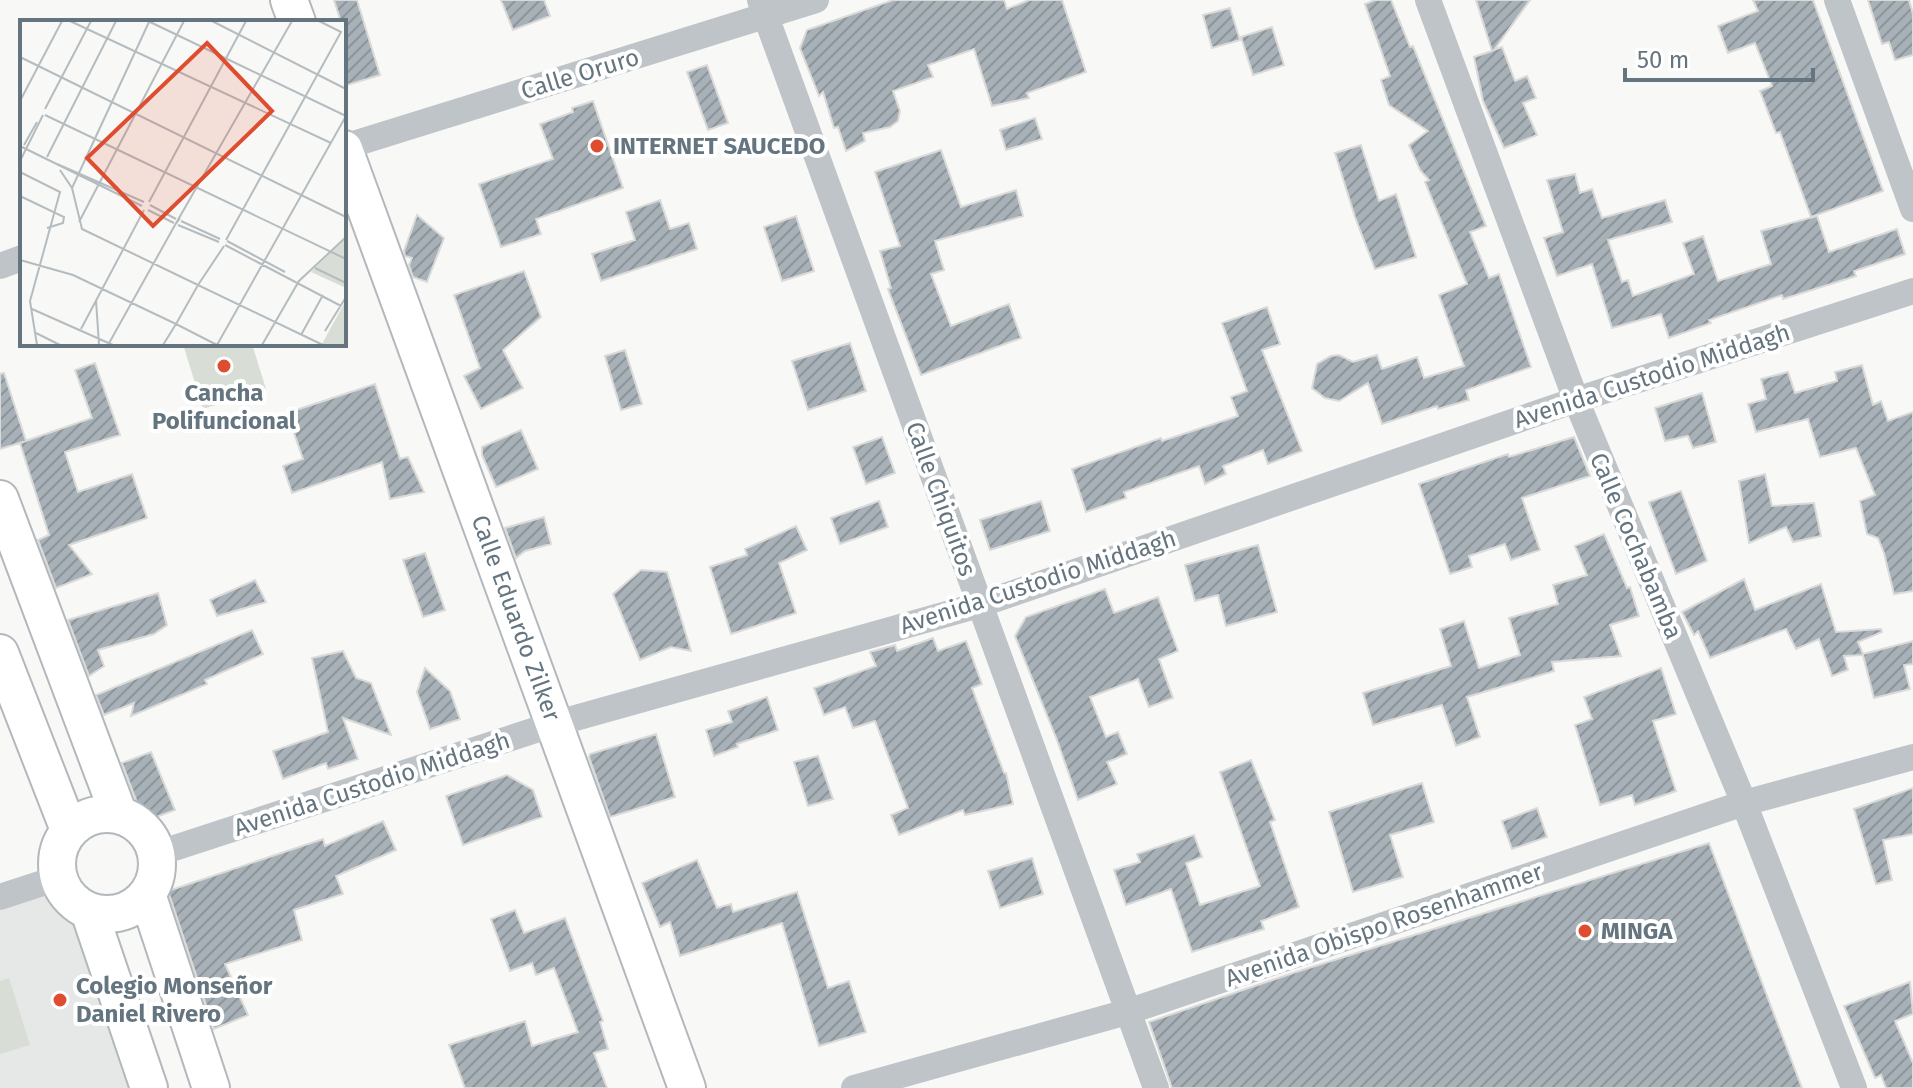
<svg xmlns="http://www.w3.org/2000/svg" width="1913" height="1088" viewBox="0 0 1913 1088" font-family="'Fira Sans',sans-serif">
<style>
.built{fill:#e6e7e7}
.pitch{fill:#d8ddd5}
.building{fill:url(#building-hatch);stroke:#dadad8;stroke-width:2}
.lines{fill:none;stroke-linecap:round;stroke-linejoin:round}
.secondary-casing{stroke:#b2b8bc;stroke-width:40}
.street{stroke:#bfc4c8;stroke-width:26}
.secondary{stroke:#fff;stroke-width:36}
.poi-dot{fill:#de4d2f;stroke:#fff;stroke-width:3}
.labels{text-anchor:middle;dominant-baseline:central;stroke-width:8;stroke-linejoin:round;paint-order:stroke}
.street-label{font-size:24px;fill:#647580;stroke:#fff}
.poi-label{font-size:24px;font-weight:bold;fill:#647580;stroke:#fff;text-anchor:start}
.inset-road{fill:none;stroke:#b4bcc0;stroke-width:2}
.view{fill:#de4d2f;fill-opacity:0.15;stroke:#de4d2f;stroke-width:4}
.inset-edge{fill:none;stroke:#647580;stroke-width:4}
</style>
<defs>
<pattern id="building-hatch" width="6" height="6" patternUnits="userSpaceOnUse" patternTransform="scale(2)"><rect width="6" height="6" fill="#a8b1b7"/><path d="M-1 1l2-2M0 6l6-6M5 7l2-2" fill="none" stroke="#8c959a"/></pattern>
</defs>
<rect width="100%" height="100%" fill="#f8f8f6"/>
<path class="built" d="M58,878L65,892L76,903L149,1088H0V897Z"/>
<path class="pitch" d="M183,344H252L266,389L203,409Z
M9,978L30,1045L0,1054V981Z"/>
<path class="building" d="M334,0H357L380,75L344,86V22H341Z
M501,0H544L550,16L513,30Z
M893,0H1004L1007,9L1029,0H1062L1086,72L1027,93L1029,98L992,106L974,49L928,65L933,77L893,91L900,111L898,121L890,127L863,133L865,141L846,151L838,127L834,128L823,92L819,96L800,48L807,30Z
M1375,0H1391L1410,47L1413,46L1486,226L1470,232L1489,278L1499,274L1531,367L1466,390L1469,400L1438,409L1437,406L1382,424L1368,383L1339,401L1325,398L1312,388L1317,364L1331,356L1339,355L1353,362L1377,355L1382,369L1417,357L1424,378L1464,366L1439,295L1467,284L1425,182L1429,180L1420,170L1409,145L1428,131L1389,105L1381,80L1390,76L1365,4Z
M1476,0H1530L1494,50L1502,47L1515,81L1527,76L1536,98L1523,103L1537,135L1504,148L1483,101L1474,57L1492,51Z
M1753,0H1813L1883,191L1811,217L1780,132L1776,133L1760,91L1772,86L1755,43L1728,53L1718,26L1758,11Z
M1868,0H1909L1913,14V55L1895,60L1889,42L1882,44Z
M1230,8L1240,40L1212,48L1203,15Z
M1272,27L1284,65L1253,75L1241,37Z
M707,65L728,123L708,130L687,72Z
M593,101L623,188L536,219L541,234L501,247L479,184L553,159L540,124L573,112L572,108Z
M1035,118L1042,139L1006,150L1000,130Z
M1361,145L1379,201L1396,194L1416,257L1375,269L1355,217L1335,153Z
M941,150L961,207L1016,190L1023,216L935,241L944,270L931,274L951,326L1009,304L1021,338L921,375L888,289L891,288L880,251L900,246L875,172Z
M1575,174L1580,193L1592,189L1602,218L1665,200L1672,222L1608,240L1622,282L1628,280L1633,296L1694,274L1683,243L1703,236L1718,281L1771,264L1761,231L1817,216L1829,252L1897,229L1905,254L1854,271L1856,276L1783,299L1782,295L1709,320L1711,323L1669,338L1661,314L1612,328L1592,264L1557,276L1544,238L1563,232L1547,180Z
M660,200L670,229L689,223L697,249L601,281L592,254L635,240L626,212Z
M417,215L444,238L427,282L413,277L409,265L412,258L405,256L404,251Z
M796,216L814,271L782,281L764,227Z
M524,271L541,317L503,350L523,388L481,409L464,376L480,368L454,295Z
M1267,307L1280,344L1262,350L1302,451L1268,464L1263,450L1223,466L1226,474L1205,484L1199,466L1124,492L1126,498L1086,512L1072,469L1161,438L1162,441L1238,416L1231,397L1247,391L1222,323Z
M850,343L866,391L808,410L792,361Z
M625,350L642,404L621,410L605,356Z
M95,363L120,435L65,452L78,492L132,474L147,518L69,545L92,574L56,588L38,540L49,535L20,443L92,418L75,370Z
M1862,365L1873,405L1881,401L1888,421L1913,412V591L1894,594L1884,553L1878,538L1867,534L1860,501L1875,495L1856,448L1820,457L1808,419L1756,432L1748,404L1766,399L1761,379L1788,372L1795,393L1837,381L1835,372Z
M4,373L26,441L0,449V374Z
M375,384L400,459L408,457L424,492L390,499L382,462L292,493L283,466L303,459L287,413Z
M1702,393L1716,442L1693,448L1688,436L1665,441L1655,408Z
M521,430L538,469L496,487L482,455V447Z
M882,437L895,473L866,484L853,447Z
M1574,437L1590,476L1522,498L1540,550L1511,560L1505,544L1469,556L1472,567L1450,574L1419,484L1508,454L1509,457Z
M1765,474L1772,506L1814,503L1821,536L1793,542L1786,527L1749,543L1739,481Z
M1681,491L1707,561L1676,574L1649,502Z
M879,501L888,527L840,544L831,518Z
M1041,501L1050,531L990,550L980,520Z
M544,517L551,544L525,551L516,558L505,528Z
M796,526L807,550L779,563L796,613L731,634L710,567L747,555L745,549Z
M1604,534L1627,588L1630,587L1639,616L1610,625L1621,656L1552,662L1554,671L1467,697L1480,737L1456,746L1442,705L1373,725L1363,693L1451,666L1440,629L1464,621L1479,668L1520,655L1509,618L1558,604L1553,585L1587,575L1575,546Z
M1258,545L1277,612L1226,626L1218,595L1195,601L1185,565Z
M425,553L445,610L423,617L403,560Z
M641,570L667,572L691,651L671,647L640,660L613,594Z
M1744,579L1755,610L1821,584L1836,632L1881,629L1882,632L1858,642L1863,654L1913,641V664L1904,665L1910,689L1874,698L1863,655L1844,656L1848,670L1832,676L1819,639L1796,649L1786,629L1710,658L1698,631L1694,635L1682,612Z
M255,580L266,602L217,616L210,600Z
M1105,589L1114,613L1158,597L1178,651L1159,659L1173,698L1149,707L1138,679L1090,697L1106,737L1118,732L1127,754L1107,762L1117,784L1078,800L1057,740L1015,636L1026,617Z
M158,593L167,625L154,634L98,650L104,666L89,676L68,620Z
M252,630L263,654L205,680L207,684L131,716L134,703L104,715L96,695Z
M933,638L938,651L966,641L982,684L972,688L1004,773H1006L1013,804L965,815L963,810L899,835L891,815L908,808L875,721L853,728L845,707L824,715L814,688L876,666L870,652L895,645L897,651Z
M343,651L356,678L371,683L391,735L343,718L358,759L328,769L326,763L283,779L273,751L328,732L312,658Z
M425,668L450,691L460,719L430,729L417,692Z
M1661,668L1676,714L1653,721L1676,791L1635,805L1632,795L1600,805L1575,725L1592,719L1584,697Z
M767,697L778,730L737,744L738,747L714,756L706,730L732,722L728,711Z
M656,734L675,797L610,817L589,757L590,754Z
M151,752L175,810L146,821L140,818L139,808L122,763Z
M818,756L833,799L808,806L794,762Z
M1251,760L1275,820L1270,822L1299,907L1261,921L1264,929L1192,952L1171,889L1126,905L1114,870L1140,862L1137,854L1194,835L1202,857L1186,863L1200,905L1260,886L1220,772Z
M507,775L533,790L542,817L463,845L446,796Z
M1422,783L1434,822L1390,835L1403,877L1353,892L1329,812Z
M1913,788V834L1883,840L1892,880L1876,884L1854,809Z
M1537,808L1547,837L1512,849L1502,821Z
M383,821L396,850L336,876L343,894L294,910L302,940L225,964L248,1015L214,1029L168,891L323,839L325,846Z
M1709,843L1802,1088H1172L1149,1022L1296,972Z
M1032,858L1043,894L1000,908L988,871Z
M697,860L717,908L731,904L733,912L797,892L828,988L849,981L866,1032L819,1046L782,923L680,956L670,922L660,927L642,883Z
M515,910L524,933L565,918L603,1021L600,1022L608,1049L594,1053L607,1088H465L449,1045L525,1021L532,1046L578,1032L554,968L536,975L532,963L510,971L491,919Z
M1910,982L1913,1014L1895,1021L1913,1063V1088H1886L1881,1075L1875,1078L1844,1006Z"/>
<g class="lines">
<g class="secondary-casing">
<path id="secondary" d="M289,0L297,22
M344,149L687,1088
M0,499L119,815
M0,653L69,830
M57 864a50 50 0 1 1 100 0a50 50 0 1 1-100 0Z
M147,894L211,1088
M89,911L149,1088"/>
</g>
<path class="street" d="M760,0L1156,1088
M1428,0L1576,400L1744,803L1854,1088
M1837,0L1913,209
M344,147L816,0
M0,266L22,258
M156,854L554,724L979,605L1576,400L1913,291
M0,897L58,878
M854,1088L1127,1012L1744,803L1913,757"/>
<use href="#secondary" class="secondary"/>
</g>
<g class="poi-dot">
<circle cx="597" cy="146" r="8"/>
<circle cx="224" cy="366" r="8"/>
<circle cx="1585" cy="931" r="8"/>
<circle cx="60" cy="1000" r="8"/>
</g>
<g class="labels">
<g class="street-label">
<text transform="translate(580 74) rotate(-17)">Calle Oruro</text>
<text transform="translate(1652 376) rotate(-18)">Avenida Custodio Middagh</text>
<text transform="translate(941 499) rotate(70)">Calle Chiquitos</text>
<text transform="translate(1636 546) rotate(67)">Calle Cochabamba</text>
<text transform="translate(1038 582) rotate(-18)">Avenida Custodio Middagh</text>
<text transform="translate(516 618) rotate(70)">Calle Eduardo Zilker</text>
<text transform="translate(372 784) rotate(-18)">Avenida Custodio Middagh</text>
<text transform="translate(1384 925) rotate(-19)">Avenida Obispo Rosenhammer</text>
</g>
<g class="poi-label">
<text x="613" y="146">INTERNET SAUCEDO</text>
<text x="224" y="393" text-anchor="middle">Cancha<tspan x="224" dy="28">Polifuncional</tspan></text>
<text x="1601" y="931">MINGA</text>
<text x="76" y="986">Colegio Monseñor<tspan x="76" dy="28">Daniel Rivero</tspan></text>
</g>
</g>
<g transform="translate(20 20)">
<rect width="326" height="326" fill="#f8f8f6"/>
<path d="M326,217V268L291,252ZM326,280V325L302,324Z" fill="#d8ddd5"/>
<path class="inset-road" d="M50,1L311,123M128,1L326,96L197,325M192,1L326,69M0,37L326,197M0,81L42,1M25,89L71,1M25,95L326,239M4,125L17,102M0,126L122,186M27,137L96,1M0,141L23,95M37,144L124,182M40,150L52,168L62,209L178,265M0,152L40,172L10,281L17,325M52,168L129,2M0,176L44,197L43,203L27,208M129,182L226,1M130,185L156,199M128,190L154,203M160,198L155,205L272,1M161,201L200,219M59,202L164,1M158,205L199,222M206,220L321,12L299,1M207,221L265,252M205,225L321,286M0,240L53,255L156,304M295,248L326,263M178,265L204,226M76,280L79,325M12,289L93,325M61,309L124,190M305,311L326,277M16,313L40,325M281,315L303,275M88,325L155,205M143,325L156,304M197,325L156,304L178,265L303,325M242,325L279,261L326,217"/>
<path class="view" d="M187,23L252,91L133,206L67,138Z"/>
<rect width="326" height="326" class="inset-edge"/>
</g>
<path d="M1625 68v12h188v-12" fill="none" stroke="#647580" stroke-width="4"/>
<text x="1637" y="68" font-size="24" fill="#647580" stroke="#ffffff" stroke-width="6" paint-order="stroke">50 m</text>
</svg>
